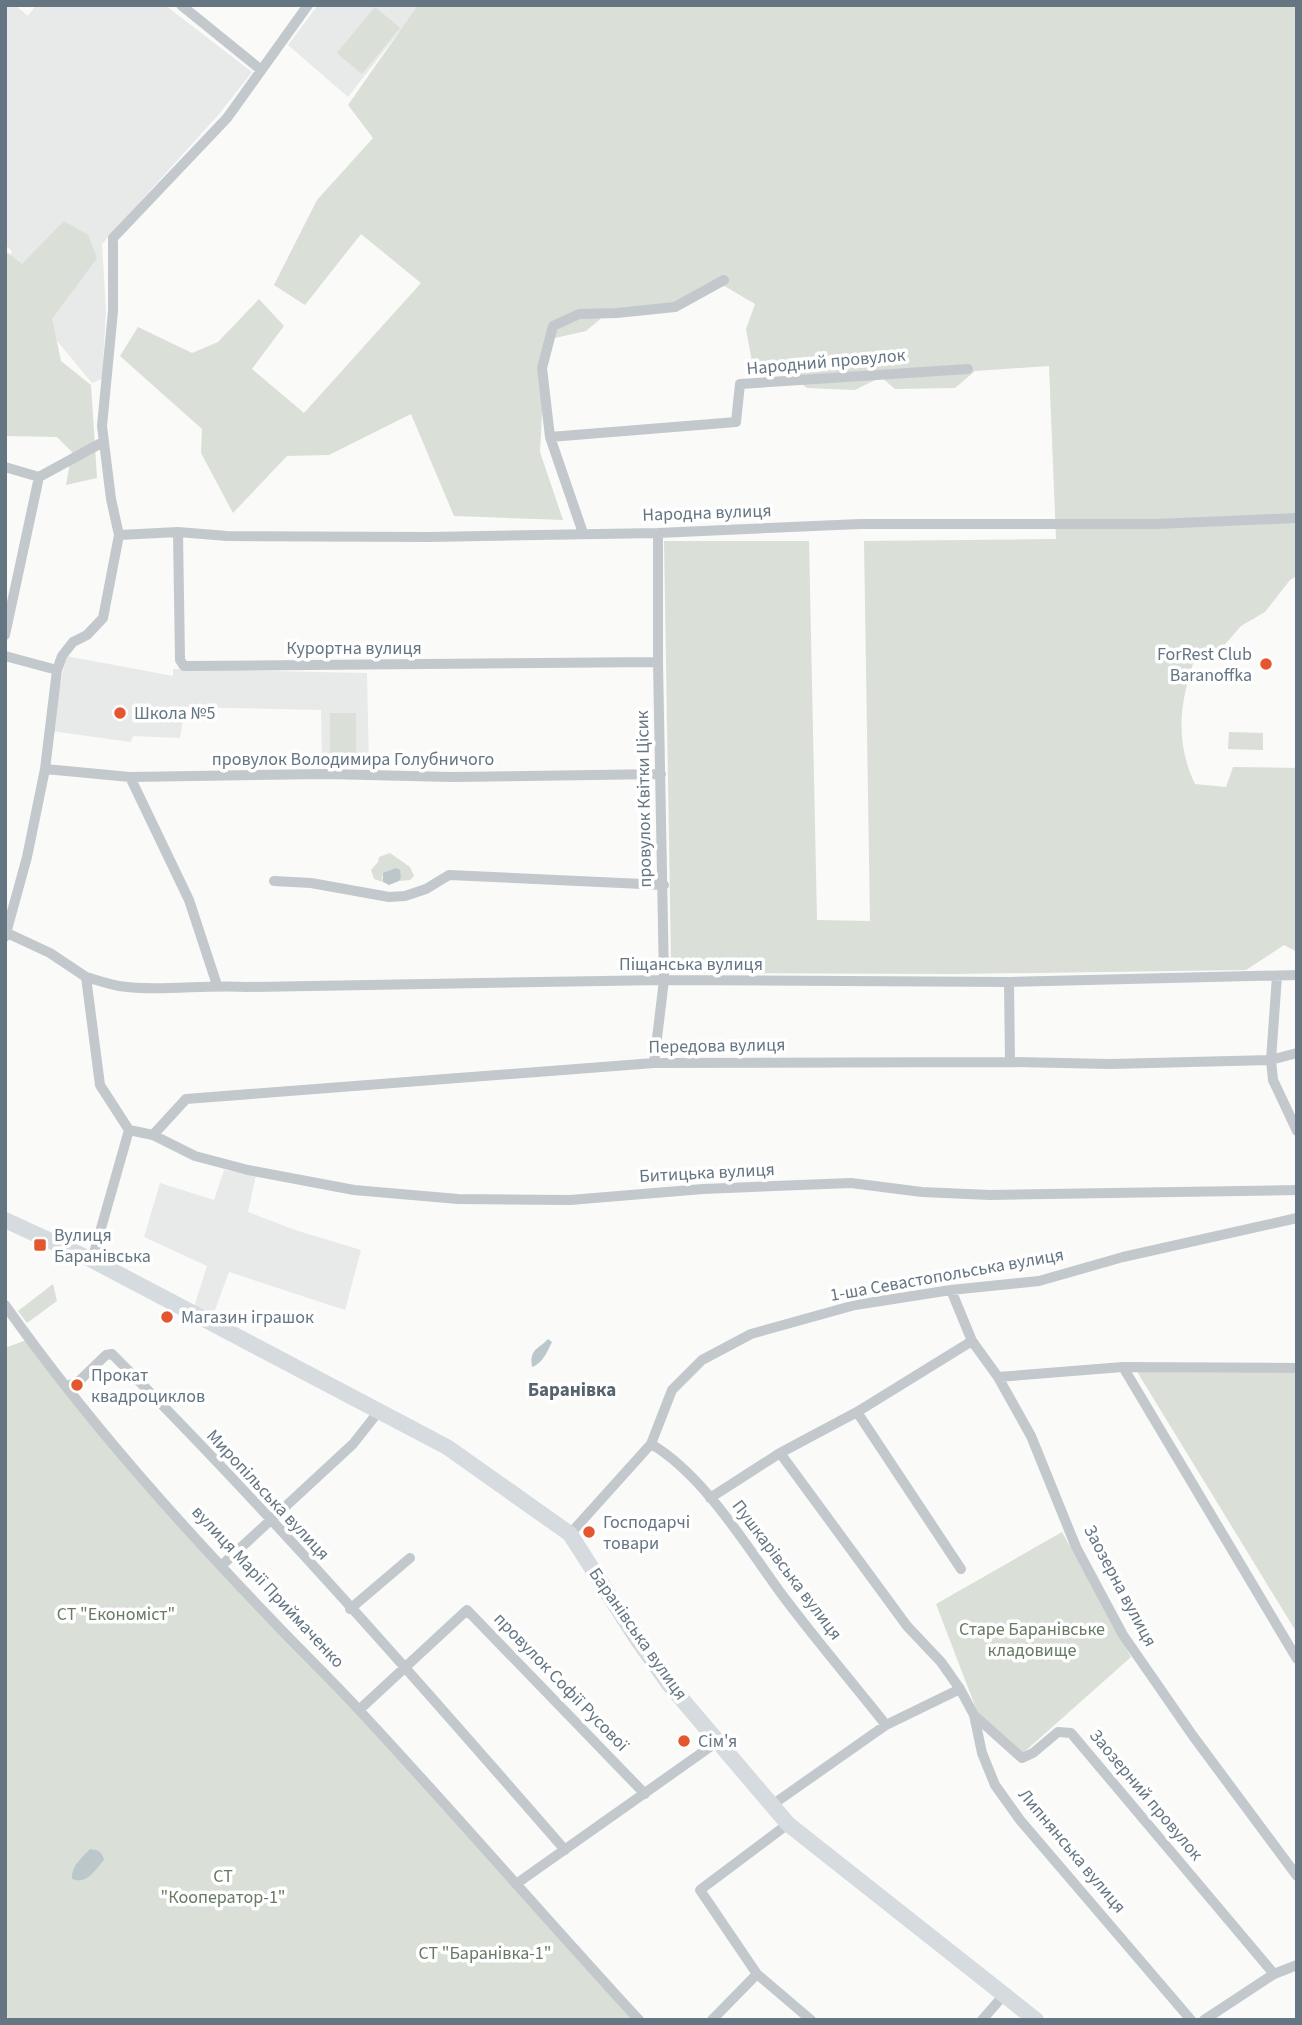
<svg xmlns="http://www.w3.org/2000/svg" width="1302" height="2025" viewBox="0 0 1302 2025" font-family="'Source Sans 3',sans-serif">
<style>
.built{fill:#e8e9e9}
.green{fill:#dadfd7}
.water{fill:#bbc7cb}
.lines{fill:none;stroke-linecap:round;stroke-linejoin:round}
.minor{stroke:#c3c8cc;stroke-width:10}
.secondary{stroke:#d6dbdf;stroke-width:16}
.poi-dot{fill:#e4572e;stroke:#fff;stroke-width:2.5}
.labels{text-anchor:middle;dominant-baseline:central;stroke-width:7;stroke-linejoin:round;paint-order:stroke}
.street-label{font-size:18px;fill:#657683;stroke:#fff}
.poi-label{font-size:18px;fill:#657683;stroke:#fff;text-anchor:start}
.park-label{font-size:18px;fill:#687a64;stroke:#fff}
.neighbourhood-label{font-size:19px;font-weight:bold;fill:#57646e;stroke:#fff}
</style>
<rect width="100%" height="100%" fill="#fafaf8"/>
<path class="built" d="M5,5H15L28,16L36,5H165L252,72L220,113L102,244L106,311L102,379L92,383L48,330L5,265L12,251L5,245Z
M318,5H420L348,97L288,45Z
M66,656L173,676V669L367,673L369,766H322L321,710L185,707L180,738L133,736L131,742L51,731Z
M224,1170L256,1175L248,1212L295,1230L361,1250L345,1310L229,1272L212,1318L194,1307L207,1266L144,1237L160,1183L214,1200Z"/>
<path class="green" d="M418,5H1297V576L1290,580L1265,612L1241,626L1221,649L1211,648L1196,655C1180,700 1174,740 1195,784L1226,787L1233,767L1297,768V952L1284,945L1246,970L954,974L686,973L671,961L664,541H809L817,920L870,921L864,541L1056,539L1049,366L975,371L955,388L895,389L881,377L855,390L807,388L774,364L752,362L746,329L755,304L716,281L673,305L611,310L586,331L546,340L540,452L563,520L454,516L411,414L329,455L287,456L233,513L201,453L202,429L120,356L138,327L192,353L218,342L259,299L284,326L252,369L304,413L421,283L361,234L305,305L274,285L317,200L373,138L348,105Z
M375,7L400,28L362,74L337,53Z
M64,221L88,235L97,258L52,319L61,361L91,385L97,478L66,485L72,452L57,437L5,436V251L22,264Z
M330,713H356V759H330Z
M1229,732L1263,733V750L1228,749Z
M390,853L410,867L414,876L410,880L399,881L401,878L399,870L382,876L383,882L374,879L371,870L378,862L379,857Z
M53,1284L57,1301L27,1323L18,1311Z
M29,1339L95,1421L639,2020H9L5,2012V1348Z
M1136,1370L1297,1372V1633Z
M1062,1532L1131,1657L1023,1753L977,1711L936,1604Z"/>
<path class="water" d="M396,868L400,870L401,878L399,881L389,885L383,882V873Z
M548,1339L552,1342C547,1352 543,1363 532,1367C529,1349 539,1349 548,1339Z
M90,1849C99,1850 102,1852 104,1860C95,1870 87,1885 72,1879C71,1866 82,1858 90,1849Z"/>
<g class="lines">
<path class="minor" d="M181,5L260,69
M550,437L736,422L740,384L968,369
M5,467L39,477L103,442
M178,532L180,660L184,666L658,662
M583,533L550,437L542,368L553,326L579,314L617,313L675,307L724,280
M119,535L178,532L227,536L429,537L658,533L860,524H1156L1297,518
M5,635L39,477
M5,656L57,670
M45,769L130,777L326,774L452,777L661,774
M130,777L189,900L217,985
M274,881L311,883L389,897L405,896L426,889L449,875L664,885
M7,933L50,953L86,977L100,1085L129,1130L92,1260
M5,937L27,857L45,769L57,670L62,656L73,642L87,635L103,618L119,535L111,499L102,426L113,311V238L227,118L308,5
M1277,976L1271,1060L1273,1080L1297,1131
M86,977C97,980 108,984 119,986C161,992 205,984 247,987L664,980L1009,982L1297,975
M1009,982L1010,1062
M654,1063L664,980L658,662V533
M129,1130L153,1135L195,1156L248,1170L354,1190L458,1199L570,1200L703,1189L851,1183L922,1192L990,1195L1297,1190
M153,1135L186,1099L654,1063L1010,1062L1110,1064L1271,1060L1297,1053
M951,1290L972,1341L998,1377L1031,1436L1076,1547L1123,1635L1193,1736L1297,1876
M5,1305C84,1417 177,1521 271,1619C300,1650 331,1679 359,1710C454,1812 545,1918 639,2020
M1123,1367L1297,1659
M998,1377L1123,1367L1297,1368
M68,1386L78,1382L106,1355L112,1354C270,1512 418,1681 565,1850
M857,1412L961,1569
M651,1444C703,1474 747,1547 783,1596C816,1640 852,1682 886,1725
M780,1453L907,1626L941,1662L960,1689L974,1715L982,1753L995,1785L1020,1820L1191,2020
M710,1498L780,1453L857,1412L972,1341
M570,1534L651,1444L672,1390L702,1360L751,1334L855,1305L951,1290L1039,1281L1123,1257L1297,1218
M221,1566L353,1444L379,1411
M350,1609L410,1558
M359,1710L467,1610L645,1794
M974,1715L1022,1758L1033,1753L1058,1732L1071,1733L1274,1974
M772,1805L886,1725L960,1689
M788,1824L700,1890L757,1974L811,2020
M516,1884L717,1742
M712,2020L757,1974
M982,2020L1003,1996
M1204,2020L1274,1974L1297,1965"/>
<path class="secondary" d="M5,1220L92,1260L447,1447L570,1534L637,1639L668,1683L788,1824L1036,2020"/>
</g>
<g class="poi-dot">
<circle cx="1266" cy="664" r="7"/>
<circle cx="120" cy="713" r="7"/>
<rect x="33" y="1238" width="14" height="14" rx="3.5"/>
<circle cx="167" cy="1317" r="7"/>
<circle cx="77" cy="1385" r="7"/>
<circle cx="589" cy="1532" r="7"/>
<circle cx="684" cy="1741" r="7"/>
</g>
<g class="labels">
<g class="street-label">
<text transform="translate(826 362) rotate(-5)">Народний провулок</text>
<text transform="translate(707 513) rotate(-2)">Народна вулиця</text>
<text x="354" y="648">Курортна вулиця</text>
<text x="353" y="759">провулок Володимира Голубничого</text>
<text transform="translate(644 799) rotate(-91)">провулок Квітки Цісик</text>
<text x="691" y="964">Піщанська вулиця</text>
<text transform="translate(717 1046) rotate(-1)">Передова вулиця</text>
<text transform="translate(707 1173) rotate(-3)">Битицька вулиця</text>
<text transform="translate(947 1275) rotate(-10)">1-ша Севастопольська вулиця</text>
<text transform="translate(268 1495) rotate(47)">Миропільська вулиця</text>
<text transform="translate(787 1570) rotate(53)">Пушкарівська вулиця</text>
<text transform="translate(1120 1586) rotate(62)">Заозерна вулиця</text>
<text transform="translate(268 1587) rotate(47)">вулиця Марії Приймаченко</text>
<text transform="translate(638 1634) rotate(55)">Баранівська вулиця</text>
<text transform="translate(561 1682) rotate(46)">провулок Софії Русової</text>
<text transform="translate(1146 1795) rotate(50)">Заозерний провулок</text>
<text transform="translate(1072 1851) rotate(50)">Липнянська вулиця</text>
</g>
<g class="poi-label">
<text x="1252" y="654" text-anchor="end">ForRest Club<tspan x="1252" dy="21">Baranoffka</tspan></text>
<text x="134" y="713">Школа №5</text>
<text x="54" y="1235">Вулиця<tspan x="54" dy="21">Баранівська</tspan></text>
<text x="181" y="1317">Магазин іграшок</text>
<text x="91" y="1375">Прокат<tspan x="91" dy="21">квадроциклов</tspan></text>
<text x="603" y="1522">Господарчі<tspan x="603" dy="21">товари</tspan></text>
<text x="698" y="1741">Сім'я</text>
</g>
<g class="park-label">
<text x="116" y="1614">СТ "Економіст"</text>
<text x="1032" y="1629">Старе Баранівське<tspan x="1032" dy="21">кладовище</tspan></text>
<text x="223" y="1876">СТ<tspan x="223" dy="21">"Кооператор-1"</tspan></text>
<text x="485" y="1953">СТ "Баранівка-1"</text>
</g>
<g class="neighbourhood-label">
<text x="572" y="1390">Баранівка</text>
</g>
</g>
<rect width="1302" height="2025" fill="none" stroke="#657683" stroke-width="14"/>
</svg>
